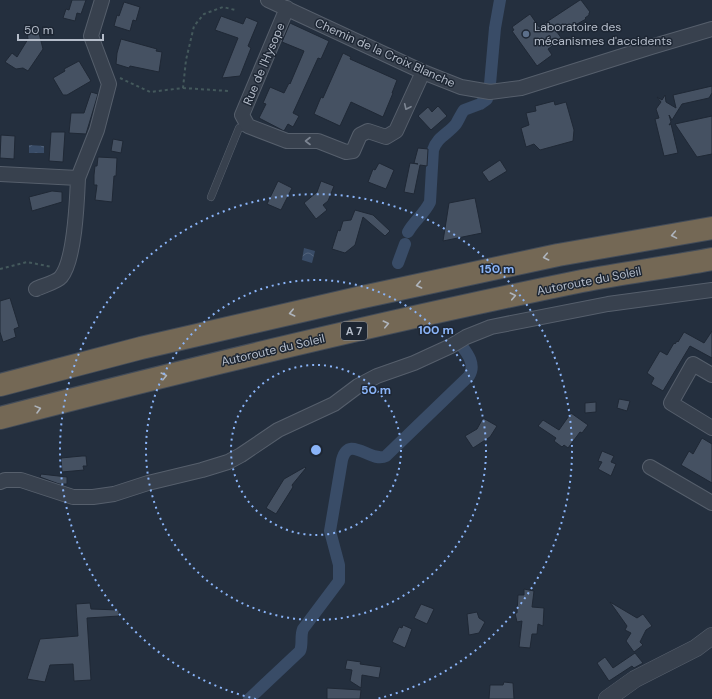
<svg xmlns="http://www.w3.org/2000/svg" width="712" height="699" viewBox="0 0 712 699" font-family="'DM Sans',sans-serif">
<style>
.water{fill:url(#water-waves)}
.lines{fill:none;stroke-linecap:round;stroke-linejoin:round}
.canal{stroke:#394c67;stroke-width:12}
.building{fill:#455162;stroke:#1f2835}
.service-casing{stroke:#565f6c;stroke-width:8}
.minor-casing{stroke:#565f6c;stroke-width:16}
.tertiary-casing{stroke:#565f6c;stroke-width:18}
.motorway-casing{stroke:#434c59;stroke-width:24}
.path{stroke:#44595c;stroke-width:2;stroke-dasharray:3 3;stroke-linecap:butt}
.service{stroke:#38414e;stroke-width:7}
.minor{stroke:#38414e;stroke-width:14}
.tertiary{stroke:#38414e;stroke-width:17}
.motorway{stroke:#746855;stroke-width:22}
.oneway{stroke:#7c8592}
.oneway2{stroke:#aeb4bd}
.ring{fill:none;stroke:#8ab4f8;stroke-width:2;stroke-dasharray:2 4}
.service-dot{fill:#5c6f8a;stroke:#1d2633;stroke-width:1.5}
.labels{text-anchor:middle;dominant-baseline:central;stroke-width:3;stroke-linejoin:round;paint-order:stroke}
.shield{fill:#1d2633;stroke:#878f9c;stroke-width:1}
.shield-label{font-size:11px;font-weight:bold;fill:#b4bcc9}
.poi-label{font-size:12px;fill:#b4bcc9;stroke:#1d2633;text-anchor:start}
.street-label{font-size:12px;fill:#b4bcc9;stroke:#1d2633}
.centre{fill:#8ab4f8;stroke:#1d2633;stroke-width:2}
.ring-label{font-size:12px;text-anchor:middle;font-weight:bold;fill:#8ab4f8;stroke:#1d2633;stroke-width:3;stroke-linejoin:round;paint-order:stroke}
</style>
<defs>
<pattern id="water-waves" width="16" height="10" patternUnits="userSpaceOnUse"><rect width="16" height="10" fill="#394c67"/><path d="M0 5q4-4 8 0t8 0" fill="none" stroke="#53647b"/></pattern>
</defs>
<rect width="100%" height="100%" fill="#242f3e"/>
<path class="water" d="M29,145L44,146V153H29Z
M304,248L315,251L312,263L302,260Z"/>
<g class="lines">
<path class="canal" d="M490,84L495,28L500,0
M408,232C414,221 425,213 430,202L433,150C437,137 448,134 456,124C459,119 461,114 464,110L480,104L487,99
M398,263L405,244
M249,699L300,651C303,644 300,636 303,629L339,581V565L330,531L342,460C349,433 371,464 386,456L469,376C476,365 468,354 461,345"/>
</g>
<path class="building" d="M72,0H86L81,14L77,13L75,21L63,18L66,9L69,10Z
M580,0H581L590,12L589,13V15L585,18L586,19L570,28H554L562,39L548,49L552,55L537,66L512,31L514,30L512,27L530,14L539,27Z
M124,2L140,7L136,21L133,20L130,31L114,26L117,15L119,16Z
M221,16L243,24L246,17L258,22L248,46L251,48L240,76L222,78L238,38L215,30Z
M290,23L329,41L321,59L318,58L293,113L299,116L293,127L288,124L284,131L259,118L266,104L263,103L270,87L284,93L289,83L290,84L304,51L282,42Z
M38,29L43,49L28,71L23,68L16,69L5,62L12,53L17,57L28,39L27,32Z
M121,39L157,49L156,51L162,52L159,72L130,66L129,68L116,64L117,53Z
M343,53L351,57L350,59L397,80L392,93H393L383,117L351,102L340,126L314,114L321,97L323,98Z
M79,61L91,81L67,95H63L53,78L65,71L64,69Z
M712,86V93L709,98L682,104L672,120L669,115L671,122L669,125L671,124L678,153L664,156L655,119L659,118L656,109L661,102L657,97L662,100L665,95L666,102L676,108L673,95Z
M91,92L98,94L86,134L69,133L71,113H84Z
M554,101L555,105L566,102L574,130L573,141L540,150L534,144L526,147L521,128L529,125L526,113L536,111L535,106Z
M438,106L447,116L431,130L418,116L428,107L432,112Z
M712,116V154L697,157L675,124Z
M51,132H65L63,162L49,161Z
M1,135L15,136L14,159L0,158Z
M113,139L123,141L121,153L111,151Z
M418,148L428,149L427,166L420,165L414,194L404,192L410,163L418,164L414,163Z
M98,157L117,158L116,176H114L112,202L95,200L97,185H94V175L95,166H97Z
M500,160L507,171L489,182L482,172Z
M379,163L394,170L386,189L368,182L373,169L375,170Z
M278,181L292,188L281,210L267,204Z
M321,181L334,186L328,201L323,205L327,210L316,219L304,203L317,192Z
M52,191L62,192V202L32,211L29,197Z
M475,198L482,233L443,241L449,203Z
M355,210L373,215L390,231L385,236L363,217L355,245L345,253L332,249L338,230L340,231L343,221L351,220Z
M10,298L19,327L14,329L16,337L3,342L0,332V301Z
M712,331V358L690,346L663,391L651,384L654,378L647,373L660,351L667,355L674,343L675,344L677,341L678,342L684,332L704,343Z
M619,399L630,401L627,411L617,408Z
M596,402V412L585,413V403Z
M571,413L588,425L582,433L580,432L568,448L564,445L562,447L554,441L556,438L538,426L543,420L559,430Z
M483,418L497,426L490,437L473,448L465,436L477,429Z
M702,438L712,444V483L681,465L689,451L693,454Z
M602,451L614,456L611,462L616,464L611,476L598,469L602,462L598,461Z
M82,456H86L87,466H83L84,470L62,472L61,458Z
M305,467L306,468L292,485L293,487L276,514L266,508L284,479Z
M41,474L67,477V484H59L40,477Z
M524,589L534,591L532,607L544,608L543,626L538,624L537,634H532L530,648L519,647L522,621L517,622L515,613H517L518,595H524Z
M610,602L637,618L643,614L652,626L646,630L640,642L643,645L634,652L626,641L631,633L625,630L627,626Z
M90,603L91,609L119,610V616L87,618L91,680L74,681L73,664L50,665L45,682L27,679L40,639L78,636L76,604Z
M421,604L434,609L427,624L414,618Z
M477,612L479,618L485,622L479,633L469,635L467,614Z
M403,625L412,629L405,648L392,642L399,627L402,628Z
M635,653L643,663L634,668L632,666L609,681L597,663L605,657L613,668Z
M347,660L361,662L360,664L381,667L379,678L362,675L361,688L350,681L352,670L345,669Z
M504,682L513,683L514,699H489L490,685H503Z
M327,688L361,690L360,699H327Z"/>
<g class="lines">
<g class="service-casing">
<path id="service" d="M211,197L239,128L248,126"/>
</g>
<g class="minor-casing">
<path id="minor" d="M268,0L423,72L461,87L490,92L521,88L651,47L712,29
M287,8L242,115L248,126L287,141H318L346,152L353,151L360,135L368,131L386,137L396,131L423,72
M0,174L78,178L97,130L109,84L91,36L102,0
M36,289C42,286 57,282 61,277C75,260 77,201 78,178
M712,375L693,364L671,403L712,428
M650,467L712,503
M0,482L5,480H21L73,497H93L114,494L148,483L202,470L228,462L241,455L278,430L334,404L358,386L377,376L414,363L451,346L466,337L491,327L608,304L712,290"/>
</g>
<g class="tertiary-casing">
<path id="tertiary" d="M607,699L635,679L696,648L712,636"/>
</g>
<g class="motorway-casing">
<path id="motorway" d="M0,385L141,348L358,298L558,255L712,228
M0,418C193,368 386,321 582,281C625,273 669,267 712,259"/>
</g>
<path class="path" d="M120,78L150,92L183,88L186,60L194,26L204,14L223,7L235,10
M183,88L228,91
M0,269L27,262L52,267"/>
<use href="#service" class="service"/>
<use href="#minor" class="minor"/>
<use href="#tertiary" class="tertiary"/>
<use href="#motorway" class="motorway"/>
</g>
<defs><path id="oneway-chevron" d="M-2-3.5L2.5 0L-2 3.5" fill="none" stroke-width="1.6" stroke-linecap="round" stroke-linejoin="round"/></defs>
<g class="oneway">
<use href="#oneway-chevron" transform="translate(407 107) rotate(115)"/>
<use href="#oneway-chevron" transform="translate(308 141) rotate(-180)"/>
</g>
<g class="oneway2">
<use href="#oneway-chevron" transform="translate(674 235) rotate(170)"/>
<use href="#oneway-chevron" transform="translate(546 257) rotate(168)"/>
<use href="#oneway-chevron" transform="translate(419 285) rotate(168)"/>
<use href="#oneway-chevron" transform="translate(513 296) rotate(-12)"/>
<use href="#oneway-chevron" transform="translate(292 313) rotate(167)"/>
<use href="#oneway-chevron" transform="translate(386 324) rotate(-13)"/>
<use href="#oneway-chevron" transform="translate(164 376) rotate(-14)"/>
<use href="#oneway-chevron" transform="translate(38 409) rotate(-15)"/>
</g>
<g class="ring">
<circle cx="316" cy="450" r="85"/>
<circle cx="316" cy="450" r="170"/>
<path d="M256 699A256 256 0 1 1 376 699"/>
</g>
<circle class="service-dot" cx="526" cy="34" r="4"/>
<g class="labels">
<rect class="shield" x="341" y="322" width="26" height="18" rx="3"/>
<g class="shield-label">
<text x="354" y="331">A 7</text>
</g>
<g class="poi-label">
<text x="534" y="27">Laboratoire des<tspan x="534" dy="14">mécanismes d'accidents</tspan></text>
</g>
<g class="street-label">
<text transform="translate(385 53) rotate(24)">Chemin de la Croix Blanche</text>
<text transform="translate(264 64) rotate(-67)">Rue de l'Hysope</text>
<text transform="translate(589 281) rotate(-11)">Autoroute du Soleil</text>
<text transform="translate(273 350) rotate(-13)">Autoroute du Soleil</text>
</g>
</g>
<circle cx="316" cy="450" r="6" class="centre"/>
<g class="ring-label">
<text x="497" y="273">150 m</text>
<text x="436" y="334">100 m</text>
<text x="376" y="394">50 m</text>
</g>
<path d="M18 34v6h85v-6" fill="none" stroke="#b4bcc9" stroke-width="2"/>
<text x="24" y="34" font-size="12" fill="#b4bcc9" stroke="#1d2633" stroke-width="3" paint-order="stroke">50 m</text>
</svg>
